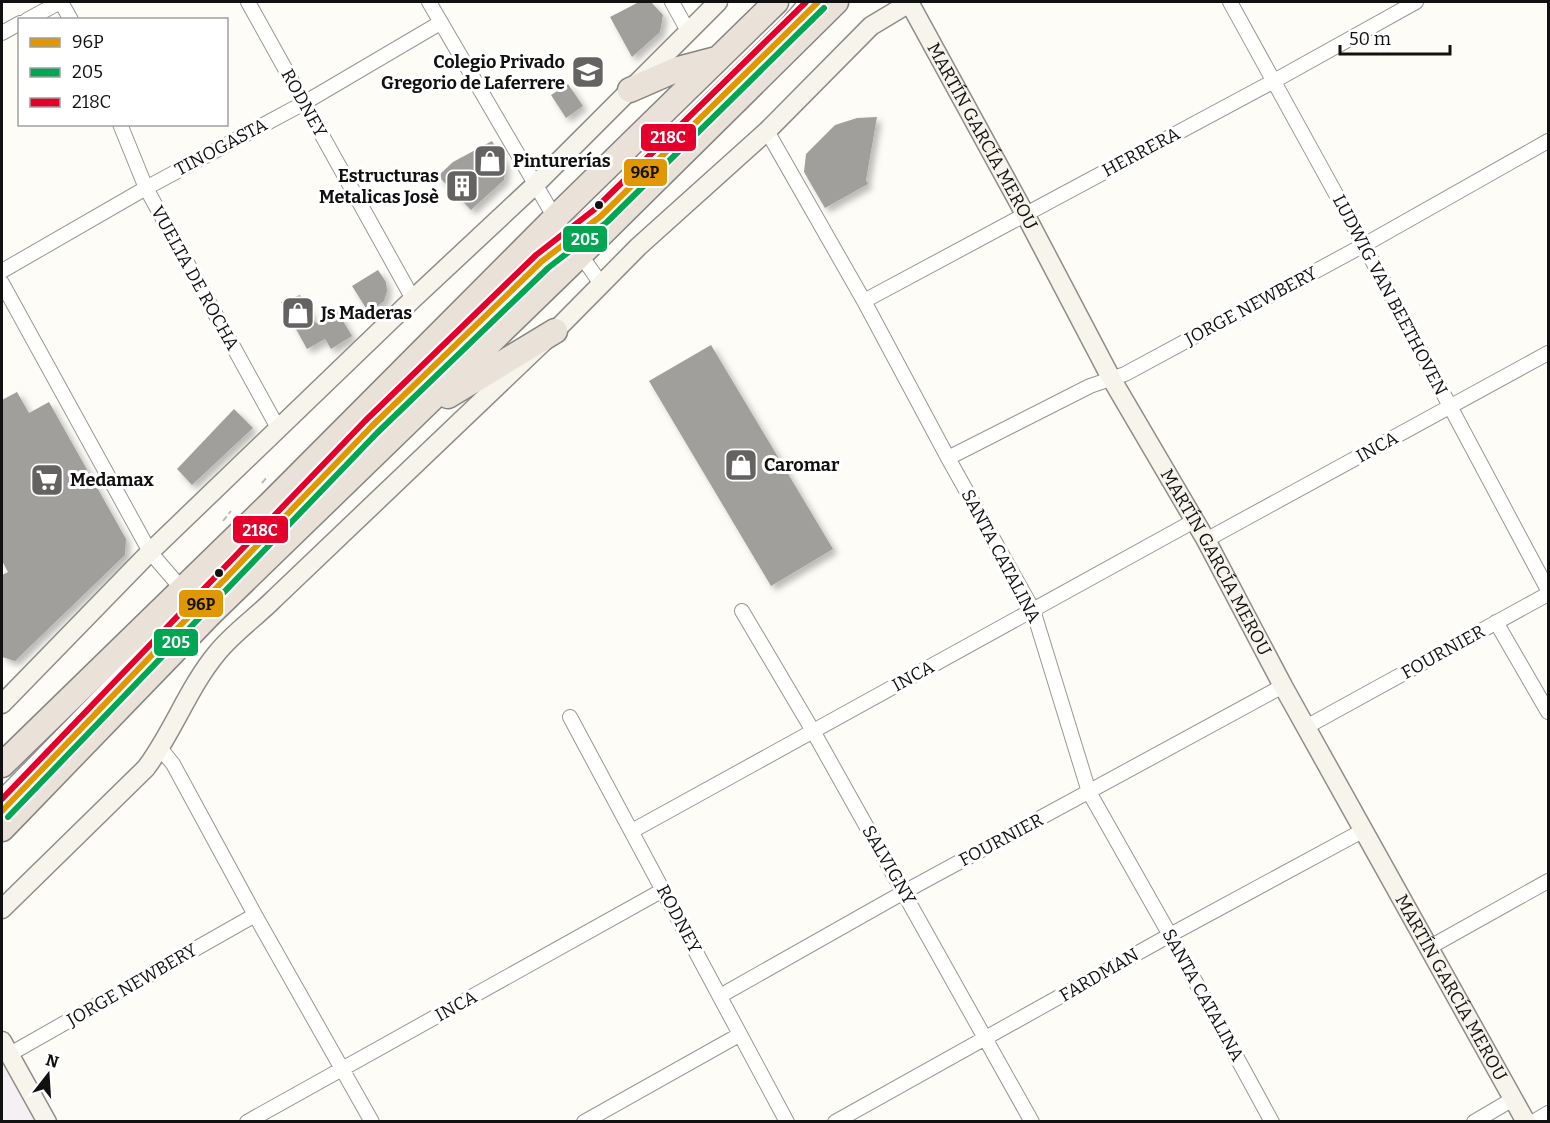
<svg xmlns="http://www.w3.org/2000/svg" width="1550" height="1123" viewBox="0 0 1550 1123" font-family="Bitter,serif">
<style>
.industrial{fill:#f5f0f3}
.building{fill:#a19f9c;filter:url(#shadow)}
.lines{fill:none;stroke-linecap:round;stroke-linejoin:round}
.lane-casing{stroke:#979795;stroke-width:10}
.street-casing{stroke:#979795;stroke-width:16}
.secondary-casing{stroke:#8e8d8b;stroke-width:21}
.highway-casing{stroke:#858482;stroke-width:27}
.path{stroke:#b9b9b8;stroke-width:2;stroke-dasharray:6 3;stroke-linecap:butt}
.lane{stroke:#fffffe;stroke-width:7}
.street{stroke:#fffffe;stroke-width:14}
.secondary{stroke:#f6f4eb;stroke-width:18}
.highway{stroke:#eae1d8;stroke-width:24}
.bus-1-casing{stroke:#fff;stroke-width:10}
.bus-2-casing{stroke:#fff;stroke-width:10}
.bus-3-casing{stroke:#fff;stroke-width:10}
.bus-1{stroke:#e09702;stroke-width:6}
.bus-2{stroke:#00a651;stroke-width:6}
.bus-3{stroke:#e4002b;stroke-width:6}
.bus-dot{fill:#111;stroke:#fff;stroke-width:2}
.labels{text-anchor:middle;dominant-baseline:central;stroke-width:6;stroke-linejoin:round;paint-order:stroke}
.poi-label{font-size:18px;font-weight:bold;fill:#111;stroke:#fff;text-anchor:start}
.street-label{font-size:18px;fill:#111;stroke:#fff}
.line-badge{stroke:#fff;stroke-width:2}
.badge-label{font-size:16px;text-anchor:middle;font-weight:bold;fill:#fff}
.pale-badge-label{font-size:16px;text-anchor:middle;font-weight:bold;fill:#111}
</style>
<defs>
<filter id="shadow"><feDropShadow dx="4.5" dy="4.5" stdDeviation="3" flood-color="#0004"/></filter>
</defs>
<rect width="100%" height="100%" fill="#fdfcf7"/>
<path class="industrial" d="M2,1046L44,1121H2Z"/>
<path class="building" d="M639,2H651L663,15L660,32L632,57L610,17Z
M568,84L583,106L566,118L551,95Z
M877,117L866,180L868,184L825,208L804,172L806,154L835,125L857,118Z
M492,141L506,165L504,180L471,210L438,176L453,162Z
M378,270L386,282L387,291L384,301L369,313L352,286Z
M300,295L316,323L336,309L352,336L331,349L325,339L307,349L281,302Z
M711,345L833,549L771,586L649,381Z
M17,392L29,413L49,402L126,539L125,555L15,661L2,657V575L8,572L2,561V400Z
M234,409L253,428L192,485L177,469Z"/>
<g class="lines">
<g class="lane-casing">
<path id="lane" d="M791,30L818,2
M501,289L543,248L595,209L785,22L802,2
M222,567L298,493
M2,792L191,598
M2,811L371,427L542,261L601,216L746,74"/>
</g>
<g class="street-casing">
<path id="street" d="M61,2L71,20
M248,2L413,299
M429,2L555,218L601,284
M672,2L688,31
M1230,2L1364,245L1548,590
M27,20L60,2
M2,33L20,23
M120,124L146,188L278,428
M767,131L864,301L948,458L1033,610L1089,792L1170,935L1272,1122
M2,271L146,188L304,103L440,23
M2,283L150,552L182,589L210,614
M864,301L1274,81L1416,2
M948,458L1090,386L1125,374L1364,245L1548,141
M1206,540L1548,353
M742,611L813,731L1032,1122
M1496,622L1548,712
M570,717L787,1122
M1306,727L1548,594
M160,748L173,764L255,915L372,1122
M632,831L1194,521
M1430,947L1548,881
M720,996L904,892L1283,686
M10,1054L255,915
M247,1122L663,890
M584,1122L739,1035
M835,1122L1170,935L1364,830
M1474,1122L1513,1099
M1533,1122L1548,1113"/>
</g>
<g class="secondary-casing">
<g id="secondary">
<path id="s1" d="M909,2L1025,214L1111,378L1206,540L1283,686L1526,1122"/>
<path d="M2,704L150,552L413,299L535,185L718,2"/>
<path d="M2,909L146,768C173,732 188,688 217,653C233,633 255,618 274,599L555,331L638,247L767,131L871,26L911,2"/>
<path d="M2,1041L47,1122"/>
</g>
</g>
<g class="highway-casing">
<path id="highway" d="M630,90L678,69L716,59
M448,396L555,331
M2,765L271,503L555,218L776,2
M2,829L210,614L580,255L836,2"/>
</g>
<path class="path" d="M262,483L268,476
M223,521L231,511"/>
<use href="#lane" class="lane"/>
<use href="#street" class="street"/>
<use href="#secondary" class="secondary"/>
<use href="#highway" class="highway"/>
<g class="bus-1-casing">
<path id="bus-1" d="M2,811L371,427L542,261L601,216L818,2"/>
</g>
<g class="bus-2-casing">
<path id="bus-2" d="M8,817L377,433L548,268L607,222L824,8"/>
</g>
<g class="bus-3-casing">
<path id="bus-3" d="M2,799L365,421L536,255L595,209L806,2"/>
</g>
<use href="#bus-1" class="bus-1"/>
<use href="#bus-2" class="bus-2"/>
<use href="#bus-3" class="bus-3"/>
</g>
<defs>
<g id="school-square" transform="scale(1.725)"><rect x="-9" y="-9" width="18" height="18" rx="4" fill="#646362" stroke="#fff"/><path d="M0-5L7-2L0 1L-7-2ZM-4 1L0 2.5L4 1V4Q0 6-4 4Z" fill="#fff"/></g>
<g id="shop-square" transform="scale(1.725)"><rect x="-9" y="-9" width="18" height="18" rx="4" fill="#646362" stroke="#fff"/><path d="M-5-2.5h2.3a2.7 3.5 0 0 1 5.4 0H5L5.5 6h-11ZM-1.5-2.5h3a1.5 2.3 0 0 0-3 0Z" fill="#fff"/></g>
<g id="building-square" transform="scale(1.725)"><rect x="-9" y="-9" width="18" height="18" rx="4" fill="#646362" stroke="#fff"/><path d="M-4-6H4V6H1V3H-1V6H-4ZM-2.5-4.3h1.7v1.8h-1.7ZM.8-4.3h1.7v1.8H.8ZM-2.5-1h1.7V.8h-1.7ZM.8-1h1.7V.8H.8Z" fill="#fff"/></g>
<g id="supermarket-square" transform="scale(1.725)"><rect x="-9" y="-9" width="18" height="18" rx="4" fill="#646362" stroke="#fff"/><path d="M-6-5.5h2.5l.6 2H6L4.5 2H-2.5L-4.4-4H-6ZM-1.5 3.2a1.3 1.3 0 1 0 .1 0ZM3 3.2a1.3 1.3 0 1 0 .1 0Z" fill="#fff"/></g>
</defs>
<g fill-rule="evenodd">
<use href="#school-square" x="588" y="72"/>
<use href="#shop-square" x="490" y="161"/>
<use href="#building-square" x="462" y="186"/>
<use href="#shop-square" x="298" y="313"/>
<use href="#shop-square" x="741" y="465"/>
<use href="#supermarket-square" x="47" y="480"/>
</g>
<g class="bus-dot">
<circle cx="599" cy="205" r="5"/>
<circle cx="219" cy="573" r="5"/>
</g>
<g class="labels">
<g class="poi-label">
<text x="565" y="62" text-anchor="end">Colegio Privado<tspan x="565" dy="21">Gregorio de Laferrere</tspan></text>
<text x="513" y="161">Pinturerías</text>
<text x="439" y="176" text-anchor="end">Estructuras<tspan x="439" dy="21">Metalicas Josè</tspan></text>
<text x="321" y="313">Js Maderas</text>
<text x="764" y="465">Caromar</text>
<text x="70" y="480">Medamax</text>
</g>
<g class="street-label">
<text transform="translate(304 103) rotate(61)">RODNEY</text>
<text stroke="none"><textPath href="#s1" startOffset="153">MARTÍN GARCÍA MEROU</textPath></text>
<text transform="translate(221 147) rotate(-28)">TINOGASTA</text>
<text transform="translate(1141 152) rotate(-28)">HERRERA</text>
<text transform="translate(195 278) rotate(61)">VUELTA DE ROCHA</text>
<text transform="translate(1390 295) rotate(62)">LUDWIG VAN BEETHOVEN</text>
<text transform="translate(1251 306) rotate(-28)">JORGE NEWBERY</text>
<text transform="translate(1377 447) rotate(-29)">INCA</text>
<text transform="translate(1001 556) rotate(62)">SANTA CATALINA</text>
<text stroke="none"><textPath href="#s1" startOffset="639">MARTÍN GARCÍA MEROU</textPath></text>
<text transform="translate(1443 652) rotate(-29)">FOURNIER</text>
<text transform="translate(913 676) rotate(-29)">INCA</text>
<text transform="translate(1001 840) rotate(-28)">FOURNIER</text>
<text transform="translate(889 865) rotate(60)">SALVIGNY</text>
<text transform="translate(679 919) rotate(62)">RODNEY</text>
<text transform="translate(1099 975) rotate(-30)">FARDMAN</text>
<text transform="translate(132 985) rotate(-30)">JORGE NEWBERY</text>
<text stroke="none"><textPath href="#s1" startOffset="1125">MARTÍN GARCÍA MEROU</textPath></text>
<text transform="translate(1203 995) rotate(61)">SANTA CATALINA</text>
<text transform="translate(456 1006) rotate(-29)">INCA</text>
</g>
</g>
<g class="line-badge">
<rect x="640" y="123" width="57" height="29" rx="6" fill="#e4002b"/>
<rect x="623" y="158" width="45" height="29" rx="6" fill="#e09702"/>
<rect x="562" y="225" width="46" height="28" rx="6" fill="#00a651"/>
<rect x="232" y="515" width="57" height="29" rx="6" fill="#e4002b"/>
<rect x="178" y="589" width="46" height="29" rx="6" fill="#e09702"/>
<rect x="153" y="628" width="46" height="29" rx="6" fill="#00a651"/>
</g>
<g class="badge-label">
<text x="668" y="143">218C</text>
<text x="585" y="245">205</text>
<text x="260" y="536">218C</text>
<text x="176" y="648">205</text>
</g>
<g class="pale-badge-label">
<text x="645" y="178">96P</text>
<text x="201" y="610">96P</text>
</g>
<rect width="1550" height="1123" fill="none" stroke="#111111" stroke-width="6"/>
<rect x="18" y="18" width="210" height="108" fill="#ffffff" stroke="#a0a0a0" stroke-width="1.5"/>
<rect x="30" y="38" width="30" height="9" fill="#e09702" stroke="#a0a0a0" stroke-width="1.5"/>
<text x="72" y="48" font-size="18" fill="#111111">96P</text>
<rect x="30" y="68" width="30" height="9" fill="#00a651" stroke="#a0a0a0" stroke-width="1.5"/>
<text x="72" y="78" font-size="18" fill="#111111">205</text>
<rect x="30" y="98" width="30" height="9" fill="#e4002b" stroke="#a0a0a0" stroke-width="1.5"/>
<text x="72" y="108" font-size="18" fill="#111111">218C</text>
<g transform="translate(48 1075) rotate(17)" stroke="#ffffff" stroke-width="4.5" paint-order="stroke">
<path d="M0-4.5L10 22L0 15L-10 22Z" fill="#111111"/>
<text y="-9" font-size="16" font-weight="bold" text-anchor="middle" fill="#111111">N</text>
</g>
<path d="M1340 45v9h110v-9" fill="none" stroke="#111111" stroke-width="3"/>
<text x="1349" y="45" font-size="18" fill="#111111" stroke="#ffffff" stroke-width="4.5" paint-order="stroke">50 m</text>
</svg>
